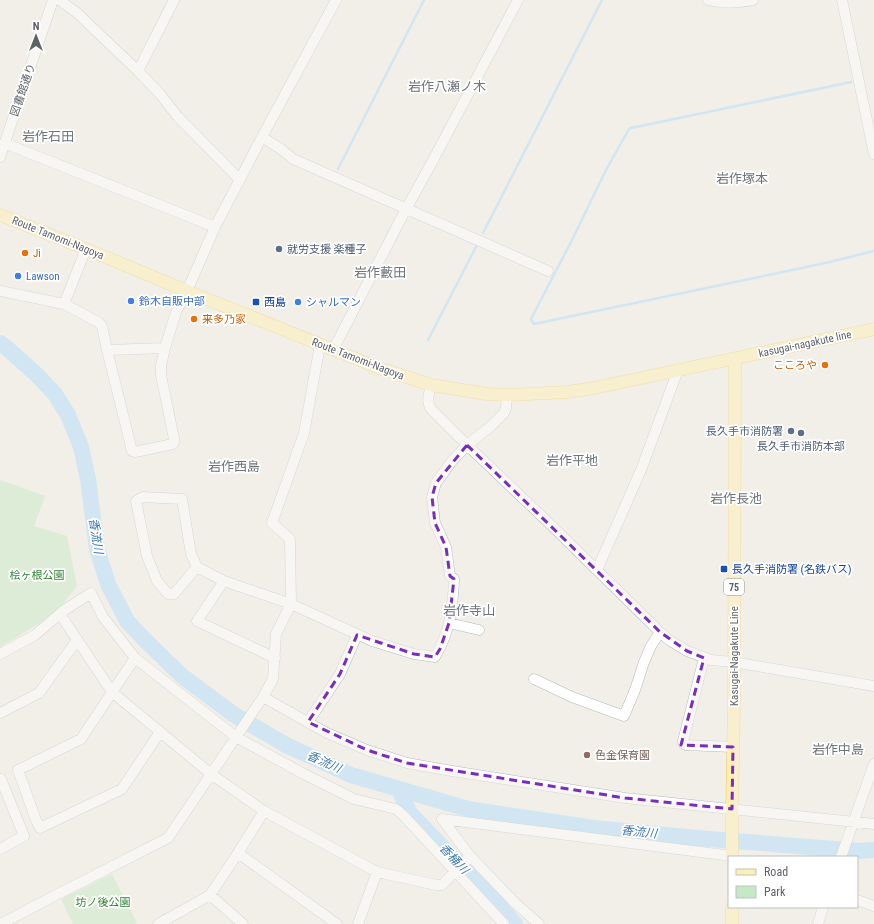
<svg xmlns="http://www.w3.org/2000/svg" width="874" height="924" viewBox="0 0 874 924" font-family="'Roboto Condensed','Noto Sans JP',sans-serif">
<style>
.green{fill:#c5e9c4}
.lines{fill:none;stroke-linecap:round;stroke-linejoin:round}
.stream{stroke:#aadcff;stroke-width:2.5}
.river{stroke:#aadcff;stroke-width:16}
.minor-casing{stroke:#b5b8bc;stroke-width:11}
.major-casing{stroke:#f5c75d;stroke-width:13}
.minor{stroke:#fff;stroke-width:10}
.major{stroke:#fff0af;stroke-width:12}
.marked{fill:none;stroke:#7b2cbf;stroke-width:3;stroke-dasharray:8 5;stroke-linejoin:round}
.service-dot{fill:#5c6f8a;stroke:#fff;stroke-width:1.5}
.food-dot{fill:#e8710a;stroke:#fff;stroke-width:1.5}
.shop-dot{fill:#3f7fe0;stroke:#fff;stroke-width:1.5}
.transit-dot{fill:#1a4fb4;stroke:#fff;stroke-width:1.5}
.education-dot{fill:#8d6e63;stroke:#fff;stroke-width:1.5}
.labels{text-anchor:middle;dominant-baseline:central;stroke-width:3.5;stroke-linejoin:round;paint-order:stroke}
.shield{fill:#fff;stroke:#8f9295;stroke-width:1}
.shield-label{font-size:10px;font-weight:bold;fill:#5f6368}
.street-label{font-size:11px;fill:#5f6368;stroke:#fff}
.service-label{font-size:11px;fill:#4e5e75;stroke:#fff;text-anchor:start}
.food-label{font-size:11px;fill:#c56008;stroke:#fff;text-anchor:start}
.shop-label{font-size:11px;fill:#366cbe;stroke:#fff;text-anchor:start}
.transit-label{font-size:11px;fill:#164399;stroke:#fff;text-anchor:start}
.park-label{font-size:11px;fill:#328334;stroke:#fff}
.education-label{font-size:11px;fill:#785e54;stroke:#fff;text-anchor:start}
.water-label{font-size:12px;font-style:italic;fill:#3f77ad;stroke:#fff}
.quarter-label{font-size:13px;fill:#70757a;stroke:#fff}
</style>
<rect width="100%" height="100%" fill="#f1efe8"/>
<path class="green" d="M0,480L45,496L34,526L67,536L77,586L56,613L0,647Z
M112,874L137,923L135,924H73L61,899Z"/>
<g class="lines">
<path class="stream" d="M851,82L631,128L629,129L606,170L573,238L531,319L534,324L821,264L874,251
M338,169L424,0
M483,233L602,0
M428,340L477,245"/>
<path class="river" d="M0,343L8,349L37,375L55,394L68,415L81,447L88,479L97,549L108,584L127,621L146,641L182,676L233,714L286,745L351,775L468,809L594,828L697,838L860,851L874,850
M399,789L409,812L453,858L476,879L515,924"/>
<g class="minor-casing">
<path id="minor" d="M59,0L76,12L138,71L160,94L178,117L240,180
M708,0C725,4 736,3 753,0
M842,0L874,154
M138,71L174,0
M262,137L281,149L293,159L548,271
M4,143L215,227
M0,157L53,0
M0,291L64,304L98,322L102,326L107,350L132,451L135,452L173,444L174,442V439L161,375V365L165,348L176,312L187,291L215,227L262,137L336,0
M64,304L86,249
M107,350L165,348
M333,350L406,209L431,164L518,0
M431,385C429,394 426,401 431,409L467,445L551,525L660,632L669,640L687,651L711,660L733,662L874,686
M197,567L174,594H168L157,581L147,556L136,501L143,497L182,499L191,554L197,567L224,581
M597,570L641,470L678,370
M60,614L112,692L211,774L264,811L377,872L436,885H442L470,856
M449,623L479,630
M0,654L35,635L63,611L91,593L103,617L135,658L236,737L304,774L354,799L396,809L403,815L504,924
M135,658L81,739L18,770L36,820L40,828L122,789L160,732
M275,658L197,621L224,581L291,604L372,641L414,654L435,657C450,632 453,607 454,579L450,576L446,547L435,523L432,497L436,483L452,461L467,445L491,426L504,413L506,408L507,395
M704,658L683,741L684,744L686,745L733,747
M534,679L572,697L624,716L635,690L644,662L651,646L660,632
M263,697L327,733L367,750L407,763L452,771L625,798L874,824
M0,713L39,693L77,640
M308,722L340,674L357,635
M0,780L1,779L24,836L0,849
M442,819L732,856
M442,819L470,856L515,903L539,924
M238,853L337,924
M841,857L874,764
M210,895L243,924
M857,900L874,906
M1,924L54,896L168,838L263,697L273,679L276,634L291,604L290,539L272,523L304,433L320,345
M158,924L210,895L238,853L264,811
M358,924L377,872
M818,924L823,907"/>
</g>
<g class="major-casing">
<path id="major" d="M0,215L86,249L187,291L379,368L431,385L487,394L507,395L568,392L594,388L874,329
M732,857V809L734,708L735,359
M732,924V907"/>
</g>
<use href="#minor" class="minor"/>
<use href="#major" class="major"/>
</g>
<path d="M0 0H874V924H0ZM467,445L660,632L687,651L704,658L681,745L733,747L732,809L625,798L407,763L367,750L308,722L340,674L357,635L414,654L435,657L440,649L449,623L454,579L450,576L446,547L435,523L432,497L436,483Z" fill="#f1efe8" fill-opacity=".55" fill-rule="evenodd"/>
<path class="marked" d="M467,445L660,632L687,651L704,658L681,745L733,747L732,809L625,798L407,763L367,750L308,722L340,674L357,635L414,654L435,657L440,649L449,623L454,579L450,576L446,547L435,523L432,497L436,483Z"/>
<g class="service-dot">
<circle cx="279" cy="249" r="4"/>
<circle cx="791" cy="431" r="4"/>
<circle cx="801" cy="433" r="4"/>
</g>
<g class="food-dot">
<circle cx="25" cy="253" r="4"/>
<circle cx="194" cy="319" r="4"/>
<circle cx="825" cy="365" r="4"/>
</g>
<g class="shop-dot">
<circle cx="18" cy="276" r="4"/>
<circle cx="131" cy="301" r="4"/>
<circle cx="298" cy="302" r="4"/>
</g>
<g class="transit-dot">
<rect x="252" y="298" width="8" height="8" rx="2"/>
<rect x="720" y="565" width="8" height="8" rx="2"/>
</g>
<circle class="education-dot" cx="587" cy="755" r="4"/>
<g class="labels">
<rect class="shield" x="724" y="579" width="20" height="16" rx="3"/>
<g class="shield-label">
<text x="734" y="587">75</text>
</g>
<g class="street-label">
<text transform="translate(23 90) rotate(-71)">図書館通り</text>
<text transform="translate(58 238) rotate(22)">Route Tamomi-Nagoya</text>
<text transform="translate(805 344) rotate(-12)">kasugai-nagakute line</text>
<text transform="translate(358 359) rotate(21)">Route Tamomi-Nagoya</text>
<text transform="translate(734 656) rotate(-90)">Kasugai-Nagakute Line</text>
</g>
<g class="service-label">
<text x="287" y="249">就労支援 楽種子</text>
<text x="783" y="431" text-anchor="end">長久手市消防署</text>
<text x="801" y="446" text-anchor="middle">長久手市消防本部</text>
</g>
<g class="food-label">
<text x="33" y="253">Ji</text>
<text x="202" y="319">来多乃家</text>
<text x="817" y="365" text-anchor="end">こころや</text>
</g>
<g class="shop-label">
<text x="26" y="276">Lawson</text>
<text x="139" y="301">鈴木自販中部</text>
<text x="306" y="302">シャルマン</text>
</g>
<g class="transit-label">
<text x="264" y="302">西島</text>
<text x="732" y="569">長久手消防署 (名鉄バス)</text>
</g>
<g class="park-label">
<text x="37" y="575">桧ヶ根公園</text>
<text x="103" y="902">坊ノ後公園</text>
</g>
<g class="education-label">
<text x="595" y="755">色金保育園</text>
</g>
<g class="water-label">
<text transform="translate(96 536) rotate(81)">香流川</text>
<text transform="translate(324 762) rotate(24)">香流川</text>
<text transform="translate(639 832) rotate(6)">香流川</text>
<text transform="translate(454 859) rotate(47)">香桶川</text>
</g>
<g class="quarter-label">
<text x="447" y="86">岩作八瀬ノ木</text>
<text x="48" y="136">岩作石田</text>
<text x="742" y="178">岩作塚本</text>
<text x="380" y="272">岩作藪田</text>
<text x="572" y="460">岩作平地</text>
<text x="234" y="466">岩作西島</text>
<text x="736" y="498">岩作長池</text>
<text x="469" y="610">岩作寺山</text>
<text x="838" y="749">岩作中島</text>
</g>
</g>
<rect x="728" y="856" width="130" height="52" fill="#ffffff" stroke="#bfc1c3"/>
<rect x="736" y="869" width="20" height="6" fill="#fff0af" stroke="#bfc1c3"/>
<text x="764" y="876" font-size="12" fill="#5f6368">Road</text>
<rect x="736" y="886" width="20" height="12" fill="#c5e9c4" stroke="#bfc1c3"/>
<text x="764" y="896" font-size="12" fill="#5f6368">Park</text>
<g transform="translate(36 36)" stroke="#ffffff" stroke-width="3" paint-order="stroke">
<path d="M0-3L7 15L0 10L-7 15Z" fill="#5f6368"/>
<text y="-6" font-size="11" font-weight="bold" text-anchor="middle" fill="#5f6368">N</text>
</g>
</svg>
